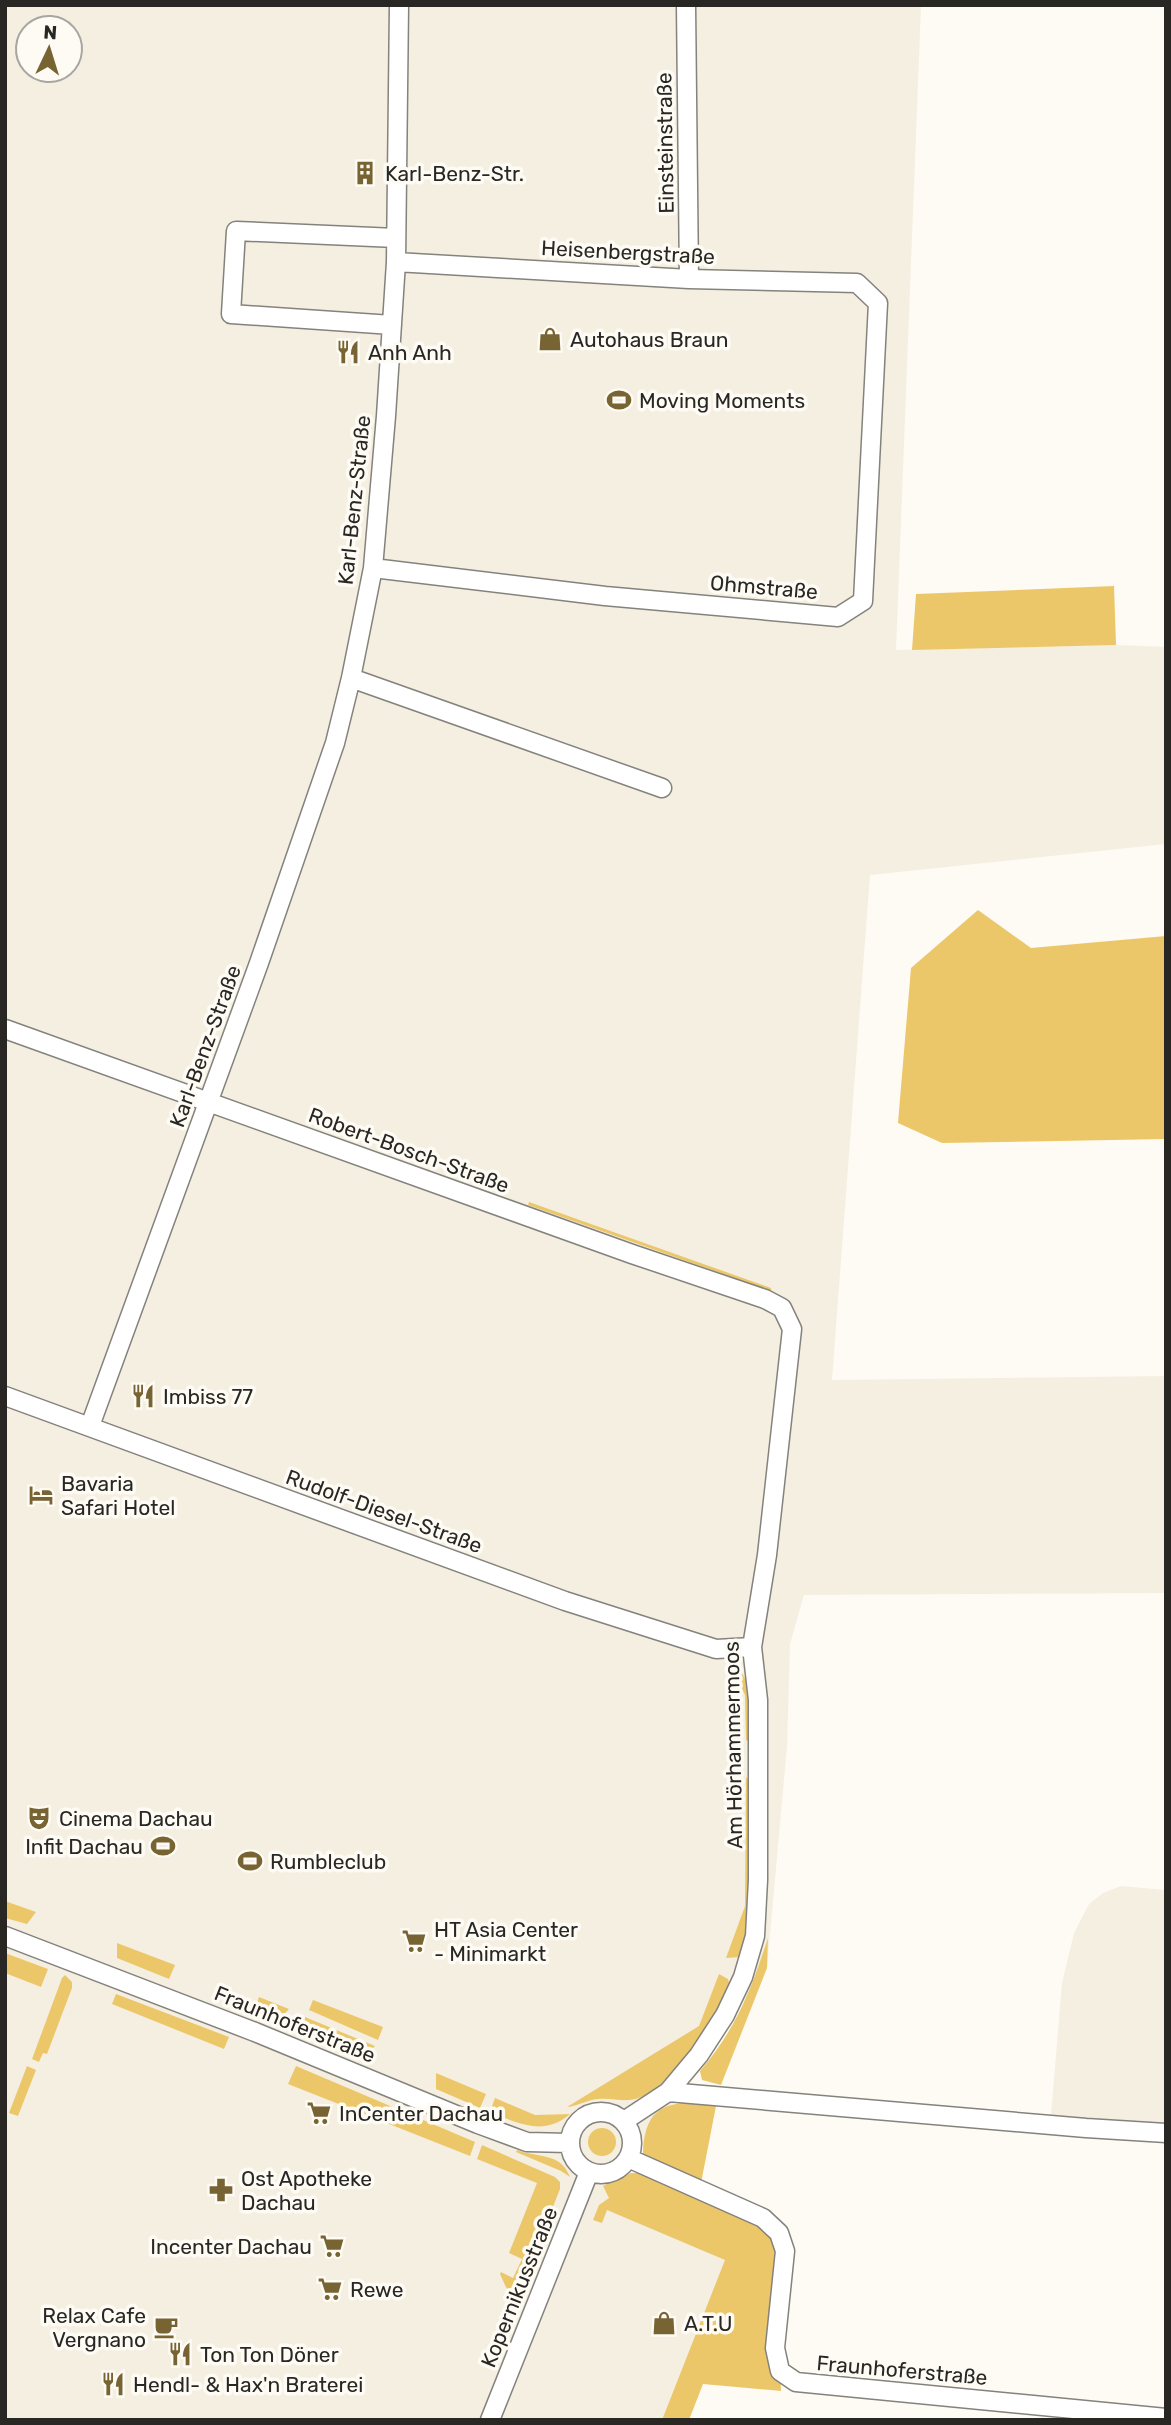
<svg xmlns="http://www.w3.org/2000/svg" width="1171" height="2425" viewBox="0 0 1171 2425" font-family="Rubik,sans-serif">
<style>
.built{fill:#f5efe2;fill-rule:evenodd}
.green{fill:#ecc76a}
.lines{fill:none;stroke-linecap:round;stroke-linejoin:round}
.street-casing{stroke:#84827c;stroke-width:21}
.street{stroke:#fff;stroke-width:18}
.labels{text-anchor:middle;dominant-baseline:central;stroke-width:7;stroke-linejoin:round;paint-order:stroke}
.street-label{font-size:21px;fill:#282724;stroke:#fdfbf4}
.poi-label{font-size:21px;fill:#282724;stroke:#fdfbf4;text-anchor:start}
</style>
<rect width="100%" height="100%" fill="#fdfbf4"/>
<path class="built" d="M5,5H921L896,650L1116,645L1166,647V844L870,875L832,1380L1166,1376V1593L804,1595L790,1644L787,1746L767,1968L608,2198L749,2256L689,2420H5ZM28,28H70V70H28Z
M1121,1886L1166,1890V2137L1050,2128L1062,1983L1074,1933L1089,1904L1103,1893Z"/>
<path class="green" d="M1114,586L1116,645L912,650L916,594Z
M978,910L1031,948L1166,936V1139L942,1143L898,1123L911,968Z
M529,1202L771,1288V1291L528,1205Z
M729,1663C758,1677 751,1716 751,1743L746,1740L745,1695Z
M746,1777L751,1782L749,1925L741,1957L726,1958L745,1906Z
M5,1901L36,1912L27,1924L5,1918Z
M768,1938L767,1968L721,2085L702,2080L700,2071C736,2029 751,1990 768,1938Z
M117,1943L175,1965L169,1979L117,1958Z
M5,1953L48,1969L41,1987L5,1973Z
M719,1974L728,1979L730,1986C713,2020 678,2082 641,2097C626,2104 613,2097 598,2099C587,2100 578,2106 567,2107L699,2026Z
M65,1975L72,1982V1988L47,2054L43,2053L39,2062L32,2059L62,1978Z
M116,1994L229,2037L224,2049L112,2004Z
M259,1997L289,2009L278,2021L263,2015L265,2009L256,2006Z
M313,2000L383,2027L378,2040L309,2010Z
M305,2017L375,2046L363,2058L306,2034L303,2029Z
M27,2066L36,2070L18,2116L9,2113Z
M296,2066L475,2142L470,2156L288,2084Z
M436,2073L486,2094L480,2108L436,2089Z
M495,2098L535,2115L570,2114C544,2137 517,2123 490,2112Z
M717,2101L701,2183L651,2162L643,2154C645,2098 673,2104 717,2101Z
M588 2142a14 14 0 1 1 28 0a14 14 0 1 1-28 0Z
M482,2145L555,2177L560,2182V2189L517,2298C507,2294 505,2284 500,2274L501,2272L513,2278L522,2259L509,2253L537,2183L477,2159Z
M517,2150C537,2158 561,2152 570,2177L561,2171L516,2152Z
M631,2173H644L759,2223L772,2234L777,2251L781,2391L703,2384L689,2420H662L725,2260L607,2210L602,2223L593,2220L599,2205L609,2198L603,2186Z"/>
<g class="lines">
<g class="street-casing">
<path id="street" d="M686,5L689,279
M392,325L231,314L236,231L396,238
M373,568L605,596L838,617L863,601L878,303L857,283L689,279L396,262
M351,678L662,788
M5,1029L632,1254L765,1299L782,1308L792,1329L767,1555L752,1647L758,1700V1880L755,1936L743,1977L725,2015L699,2055L668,2092L624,2121
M5,1396L565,1601L716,1649L752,1647
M90,1426L259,963L335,743L351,678L373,568L386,416L396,262L399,5
M5,1936L255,2032L478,2124L527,2142L569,2143
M668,2092L1086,2128L1166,2133
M570 2143a31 31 0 1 1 62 0a31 31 0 1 1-62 0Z
M628,2158L763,2218L779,2233L785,2251L775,2348L780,2371L796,2382L1166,2418
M490,2420L589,2172"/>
</g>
<use href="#street" class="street"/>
</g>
<defs>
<g id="building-bare" transform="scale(1.89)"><path d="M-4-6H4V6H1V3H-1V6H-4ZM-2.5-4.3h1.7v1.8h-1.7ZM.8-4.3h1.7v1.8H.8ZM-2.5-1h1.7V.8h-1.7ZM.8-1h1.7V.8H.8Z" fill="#786433" stroke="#fdfbf4" stroke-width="2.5" paint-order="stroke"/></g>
<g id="shop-bare" transform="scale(1.89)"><path d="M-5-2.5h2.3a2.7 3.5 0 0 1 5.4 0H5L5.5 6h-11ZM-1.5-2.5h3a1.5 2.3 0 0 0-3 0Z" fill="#786433" stroke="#fdfbf4" stroke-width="2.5" paint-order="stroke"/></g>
<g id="restaurant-bare" transform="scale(1.89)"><path d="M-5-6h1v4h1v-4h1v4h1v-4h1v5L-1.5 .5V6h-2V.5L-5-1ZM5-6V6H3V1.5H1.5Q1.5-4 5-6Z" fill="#786433" stroke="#fdfbf4" stroke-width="2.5" paint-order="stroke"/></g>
<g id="stadium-bare" transform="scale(1.89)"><path d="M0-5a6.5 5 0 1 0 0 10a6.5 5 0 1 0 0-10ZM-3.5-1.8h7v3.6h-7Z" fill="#786433" stroke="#fdfbf4" stroke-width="2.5" paint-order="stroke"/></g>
<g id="hotel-bare" transform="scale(1.89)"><path d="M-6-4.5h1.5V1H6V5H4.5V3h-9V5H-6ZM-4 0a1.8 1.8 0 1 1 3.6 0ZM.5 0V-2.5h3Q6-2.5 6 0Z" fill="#786433" stroke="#fdfbf4" stroke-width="2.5" paint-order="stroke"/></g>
<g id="theatre-bare" transform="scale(1.89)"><path d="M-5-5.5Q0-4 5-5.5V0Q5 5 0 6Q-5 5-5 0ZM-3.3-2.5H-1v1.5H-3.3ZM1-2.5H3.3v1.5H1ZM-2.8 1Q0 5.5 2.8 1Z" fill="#786433" stroke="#fdfbf4" stroke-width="2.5" paint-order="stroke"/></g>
<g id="supermarket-bare" transform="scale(1.89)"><path d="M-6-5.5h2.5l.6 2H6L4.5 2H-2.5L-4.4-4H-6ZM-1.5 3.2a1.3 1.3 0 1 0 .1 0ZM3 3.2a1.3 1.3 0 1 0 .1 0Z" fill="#786433" stroke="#fdfbf4" stroke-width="2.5" paint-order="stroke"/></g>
<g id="pharmacy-bare" transform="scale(1.89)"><path d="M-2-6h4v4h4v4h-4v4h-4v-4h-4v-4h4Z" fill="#786433" stroke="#fdfbf4" stroke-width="2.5" paint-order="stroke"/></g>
<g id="cafe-bare" transform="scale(1.89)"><path d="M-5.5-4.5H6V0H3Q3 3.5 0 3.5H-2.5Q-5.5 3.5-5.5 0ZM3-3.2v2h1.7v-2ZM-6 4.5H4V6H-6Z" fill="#786433" stroke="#fdfbf4" stroke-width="2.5" paint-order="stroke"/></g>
</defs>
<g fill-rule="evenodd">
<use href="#building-bare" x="365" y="173"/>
<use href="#shop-bare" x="550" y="339"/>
<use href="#restaurant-bare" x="348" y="352"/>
<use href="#stadium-bare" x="619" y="400"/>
<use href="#restaurant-bare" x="143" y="1396"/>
<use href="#hotel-bare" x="41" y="1495"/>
<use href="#theatre-bare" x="39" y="1818"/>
<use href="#stadium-bare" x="163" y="1846"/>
<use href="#stadium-bare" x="250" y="1861"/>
<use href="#supermarket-bare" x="414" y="1941"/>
<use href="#supermarket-bare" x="319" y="2113"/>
<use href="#pharmacy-bare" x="221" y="2190"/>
<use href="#supermarket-bare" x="332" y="2246"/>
<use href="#supermarket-bare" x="330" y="2289"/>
<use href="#shop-bare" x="664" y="2323"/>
<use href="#cafe-bare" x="166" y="2327"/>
<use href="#restaurant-bare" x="180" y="2354"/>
<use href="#restaurant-bare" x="113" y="2384"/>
</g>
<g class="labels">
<g class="street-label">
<text transform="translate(665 143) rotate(-91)">Einsteinstraße</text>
<text transform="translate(628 252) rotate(3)">Heisenbergstraße</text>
<text transform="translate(354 500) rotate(-84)">Karl-Benz-Straße</text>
<text transform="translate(764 587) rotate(5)">Ohmstraße</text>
<text transform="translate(205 1046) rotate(-70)">Karl-Benz-Straße</text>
<text transform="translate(409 1150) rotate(20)">Robert-Bosch-Straße</text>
<text transform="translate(384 1511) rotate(20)">Rudolf-Diesel-Straße</text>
<text transform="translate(733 1745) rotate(-91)">Am Hörhammermoos</text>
<text transform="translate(295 2024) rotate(22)">Fraunhoferstraße</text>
<text transform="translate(519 2287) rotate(-68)">Kopernikusstraße</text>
<text transform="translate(902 2370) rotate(5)">Fraunhoferstraße</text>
</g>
<g class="poi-label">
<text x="385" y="173">Karl-Benz-Str.</text>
<text x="570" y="339">Autohaus Braun</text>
<text x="368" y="352">Anh Anh</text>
<text x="639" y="400">Moving Moments</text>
<text x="163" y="1396">Imbiss 77</text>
<text x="61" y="1483">Bavaria<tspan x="61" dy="24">Safari Hotel</tspan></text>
<text x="59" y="1818">Cinema Dachau</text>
<text x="143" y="1846" text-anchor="end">Infit Dachau</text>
<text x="270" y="1861">Rumbleclub</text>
<text x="434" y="1929">HT Asia Center<tspan x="434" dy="24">- Minimarkt</tspan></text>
<text x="339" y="2113">InCenter Dachau</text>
<text x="241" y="2178">Ost Apotheke<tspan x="241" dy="24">Dachau</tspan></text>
<text x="312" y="2246" text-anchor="end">Incenter Dachau</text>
<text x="350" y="2289">Rewe</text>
<text x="146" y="2315" text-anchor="end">Relax Cafe<tspan x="146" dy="24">Vergnano</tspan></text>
<text x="684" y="2323">A.T.U</text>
<text x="200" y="2354">Ton Ton Döner</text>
<text x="133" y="2384">Hendl- &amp; Hax'n Braterei</text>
</g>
</g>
<rect width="1171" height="2425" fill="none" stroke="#282724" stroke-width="14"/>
<g transform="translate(49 49) rotate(4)"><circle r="33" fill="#fdfbf4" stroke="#a8a6a1" stroke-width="2"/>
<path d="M0-5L12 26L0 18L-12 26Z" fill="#786433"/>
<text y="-10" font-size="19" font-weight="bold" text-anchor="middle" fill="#282724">N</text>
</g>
</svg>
